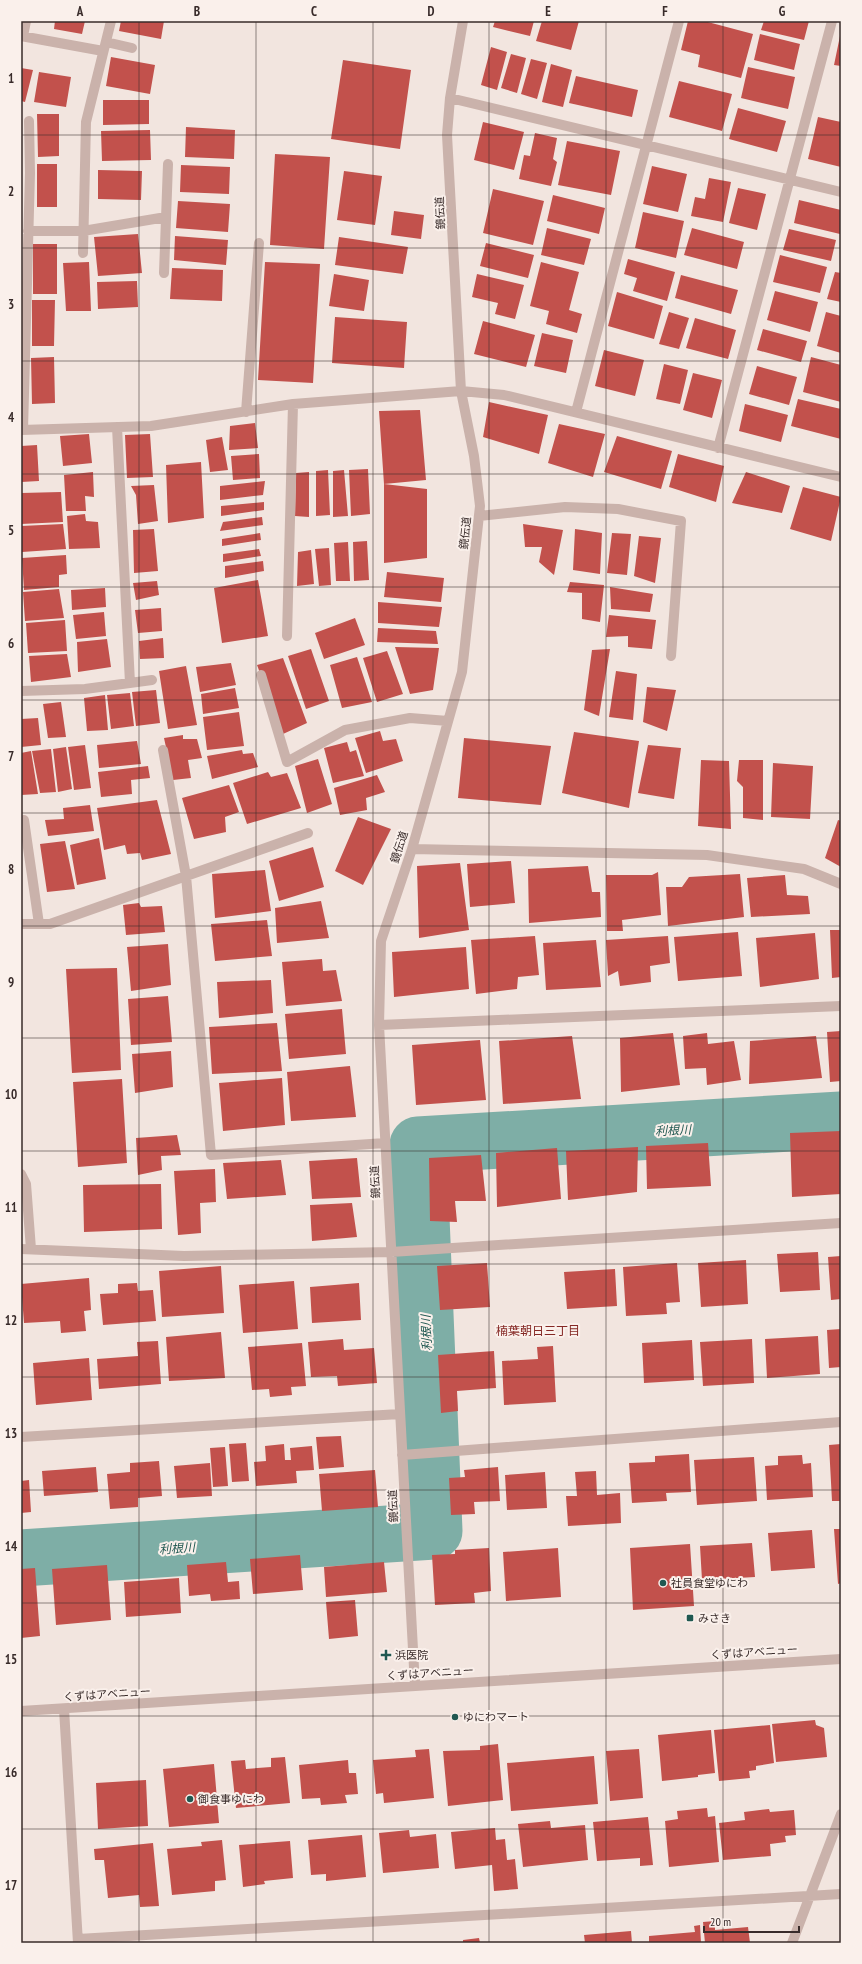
<svg xmlns="http://www.w3.org/2000/svg" width="862" height="1964" viewBox="0 0 862 1964" font-family="'PT Sans Narrow','Noto Sans JP',sans-serif">
<style>
.lines{fill:none;stroke-linecap:round;stroke-linejoin:round}
.river{stroke:#7eaea6;stroke-width:57}
.building{fill:#c2514c}
.minor{stroke:#cab2ab;stroke-width:10}
.grid{fill:none;stroke:#382b2a;stroke-width:1;stroke-opacity:0.55}
.poi-dot{fill:#205851;stroke:#faf0eb;stroke-width:1.5}
.labels{text-anchor:middle;dominant-baseline:central;stroke-width:4;stroke-linejoin:round;paint-order:stroke}
.street-label{font-size:11px;fill:#382b2a;stroke:#faf0eb}
.poi-label{font-size:11px;fill:#382b2a;stroke:#faf0eb;text-anchor:start}
.water-label{font-size:12px;font-style:italic;fill:#205851;stroke:#faf0eb}
.neighbourhood-label{font-size:12px;fill:#852825;stroke:#faf0eb}
.neatline{fill:none;stroke:#382b2a;stroke-width:1.5}
.grid-label{font-size:13px;text-anchor:middle;font-weight:bold;fill:#382b2a}
</style>
<rect width="100%" height="100%" fill="#f2e5df"/>
<g class="lines">
<path class="river" d="M21,1558L434,1531L418,1145L841,1120"/>
</g>
<path class="building" d="M55,21H85L82,34L54,29Z
M121,21H164L161,39L119,31Z
M495,21H534L530,36L493,27Z
M542,21H579L571,50L536,41Z
M688,21H704L753,34L741,78L698,67L700,55L681,50Z
M764,21H809L804,40L761,30Z
M760,34L800,44L794,70L754,60Z
M840,36H841V66L834,65Z
M491,47L507,52L497,90L481,85Z
M511,54L526,58L517,93L501,88Z
M111,57L155,65L150,94L106,86Z
M531,59L547,63L537,99L521,94Z
M343,60L411,70L400,149L331,139Z
M551,64L572,70L563,107L542,102Z
M748,67L795,77L788,109L741,98Z
M21,68L33,70L25,102L21,101Z
M39,72L71,77L66,107L34,102Z
M576,76L638,90L632,117L569,103Z
M679,81L732,94L722,131L669,117Z
M103,100H149V124L103,125Z
M738,108L786,121L777,152L729,139Z
M37,114H59V156L38,157Z
M818,117L841,122V167L808,159Z
M483,122L524,132L514,170L474,160Z
M186,127L235,130L234,159L185,157Z
M150,130L151,160L102,161L101,131Z
M535,133L557,138L553,159L557,162L551,186L519,179L524,155L530,156Z
M567,141L620,151L611,195L558,185Z
M275,154L330,157L324,249L270,245Z
M37,164H57V207H37Z
M181,165L230,167L229,194L180,192Z
M652,166L687,174L678,212L643,204Z
M98,170L142,171L141,200L98,199Z
M344,171L382,176L375,225L337,220Z
M709,178L731,182L723,222L691,216L695,197L705,199Z
M738,188L766,194L757,230L729,223Z
M493,189L544,201L533,245L483,233Z
M553,195L605,208L599,234L547,221Z
M799,200L841,210L840,234L794,223Z
M178,201L230,204L228,232L176,228Z
M394,211L424,215L421,239L391,235Z
M643,212L684,221L676,258L635,248Z
M547,228L591,239L584,265L541,255Z
M692,228L744,242L737,269L684,255Z
M789,229L836,240L831,261L783,250Z
M138,234L142,273L98,276L94,237Z
M175,236L228,240L226,265L174,260Z
M339,237L408,247L403,274L335,265Z
M486,243L534,255L528,278L480,266Z
M33,244H57V294H33Z
M780,255L827,267L820,293L773,282Z
M628,259L675,272L667,301L633,291L637,278L624,274Z
M89,262L91,311H66L63,263Z
M265,262L320,264L313,383L258,380Z
M541,262L579,272L569,310L582,314L577,333L546,324L549,311L530,306Z
M172,268L223,270L222,301L170,299Z
M835,272L841,273V302L827,299Z
M334,274L369,280L364,311L329,306Z
M477,274L524,285L515,319L495,314L498,303L472,297Z
M681,275L738,290L731,314L675,298Z
M137,281L138,307L98,309L97,282Z
M775,291L818,302L810,332L767,320Z
M617,292L663,306L654,339L608,326Z
M32,300H55L54,346H32Z
M669,312L689,318L679,349L659,344Z
M826,312L841,316V353L817,346Z
M335,317L407,322L404,368L332,363Z
M695,318L736,330L728,359L686,348Z
M483,321L535,335L526,367L474,354Z
M763,329L807,341L801,362L757,350Z
M542,333L573,340L566,373L534,366Z
M604,350L644,360L635,396L595,386Z
M54,357L55,403L32,404L31,358Z
M811,357L841,365V402L803,392Z
M664,364L688,370L680,404L656,399Z
M757,366L797,377L789,405L749,394Z
M693,373L722,380L712,418L683,410Z
M798,399L841,409V439L791,426Z
M489,402L548,415L539,454L483,437Z
M745,404L788,415L781,442L739,431Z
M420,410L426,480L384,484L379,411Z
M255,423L258,448L229,450L230,426Z
M559,424L605,434L593,477L548,463Z
M89,434L92,463L63,466L60,436Z
M150,434L153,477L127,478L125,435Z
M617,436L672,451L661,489L604,472Z
M222,437L228,470L210,472L206,440Z
M37,445L39,481L21,482V446Z
M259,454L260,478L233,480L231,456Z
M678,454L724,466L716,502L669,487Z
M201,462L204,518L168,523L166,465Z
M368,469L370,514L351,516L349,470Z
M328,470L330,515L316,516V471Z
M344,470L348,516L333,517V471Z
M93,472L94,497L85,496L86,511H66L64,475Z
M309,472V517L295,516L296,473Z
M746,472L790,486L782,513L732,503Z
M265,481L263,495L220,500V486Z
M384,484L427,489V558L384,563Z
M154,485L158,521L138,524L136,495L131,486Z
M803,487L841,497L831,541L790,529Z
M61,492L63,522L21,524V493Z
M264,502V510L221,516V506Z
M85,514L86,521L98,522L100,548L69,549L67,516Z
M262,517L263,525L220,531L223,522Z
M63,524L66,549L22,552L21,526Z
M523,524L563,530L554,575L539,562L542,547H525Z
M154,529L158,571L134,573L133,530Z
M575,529L602,533L600,574L573,570Z
M260,533L261,540L222,546V539Z
M612,533L631,534L627,575L607,573Z
M639,536L661,538L655,583L634,576Z
M367,541L369,580L354,581L353,542Z
M348,542L350,581H336L334,543Z
M329,548L331,585L319,586L315,549Z
M259,549L261,556L223,562V554Z
M311,550L314,584L297,586L298,552Z
M66,555L67,574L59,575V587L24,590L22,558Z
M263,561L264,571L225,578V566Z
M387,572L444,578L441,602L384,597Z
M258,580L268,636L222,643L214,588Z
M157,581L159,595L136,600L133,583Z
M570,582L604,585L600,622L582,619V593L567,592Z
M610,587L653,594L650,612L611,609Z
M105,588L106,607L72,610L71,590Z
M59,589L64,618L25,621L23,592Z
M378,602L442,607L439,627L378,623Z
M161,608L162,631L138,633L135,610Z
M104,612L106,636L76,639L73,615Z
M609,615L656,620L652,649L628,647V636L606,637Z
M355,618L365,645L324,659L315,633Z
M65,620L67,651L28,653L26,623Z
M378,628L436,631L438,644L377,642Z
M163,638L164,658L140,659L139,641Z
M107,639L111,667L78,672L77,642Z
M395,647L439,648L433,690L410,694Z
M311,649L329,701L306,709L288,656Z
M610,649L599,716L584,710L592,650Z
M387,651L403,694L377,702L363,658Z
M67,654L71,677L31,682L29,656Z
M357,657L372,702L342,708L330,665Z
M283,658L307,723L283,734L257,665Z
M231,663L236,685L200,692L196,667Z
M186,666L197,725L168,729L159,671Z
M616,671L637,674L633,720L609,717Z
M647,687L676,690L667,731L643,722Z
M235,688L239,708L203,714L201,694Z
M156,690L160,723L136,726L132,692Z
M130,693L134,726L111,729L107,695Z
M105,695L108,730L87,731L84,698Z
M61,702L66,737L48,738L43,704Z
M239,712L244,746L207,750L203,717Z
M38,718L41,745L21,747V719Z
M380,731L383,741L396,739L403,761L366,773L355,738Z
M574,732L639,741L629,808L562,793Z
M183,735V739H197L202,758L188,760L191,778L173,780L164,738Z
M464,738L551,746L541,805L458,798Z
M137,741L141,764L99,768L97,745Z
M347,742L350,752L356,750L364,776L333,783L324,748Z
M85,745L91,788L74,790L68,747Z
M648,745L681,748L674,799L638,793Z
M66,747L72,789L58,792L53,749Z
M51,749L56,792L40,793L32,751Z
M242,750L243,754L253,753L258,767L212,779L207,756Z
M31,751L38,794L21,795V753Z
M318,759L332,804L307,813L295,766Z
M701,760L729,761L731,829L698,826Z
M739,760H763V820L743,818V787L737,781Z
M773,763L813,766L810,819L771,817Z
M148,766L150,778L131,780L132,794L101,797L98,772Z
M268,772L271,777L287,773L301,808L247,824L233,783Z
M377,775L385,792L366,798L367,810L340,815L334,788Z
M229,785L239,812L225,817L226,832L194,839L182,798Z
M157,800L171,854L142,860L140,853L127,854L125,845L104,850L97,808Z
M90,805L94,831L48,836L45,820L64,819L63,808Z
M358,817L391,829L363,885L335,871Z
M838,820L841,821V867L825,858Z
M99,838L106,879L77,885L70,845Z
M65,841L75,889L47,892L40,844Z
M313,847L324,887L279,901L269,861Z
M511,861L515,903L470,907L467,864Z
M460,863L469,930L419,938L417,866Z
M588,866L592,892H600L601,917L529,923L528,869Z
M265,870L271,911L215,918L212,874Z
M658,872L661,915L622,920L623,931H607L606,875H652Z
M740,874L744,917L668,926L666,887H682L689,877Z
M785,875L787,895L808,896L810,914L751,917L747,878Z
M321,901L329,938L277,943L275,908Z
M139,903L141,907L162,906L165,932L126,935L123,905Z
M267,920L272,956L215,961L211,924Z
M830,930H841V977L832,978Z
M738,932L742,976L678,981L674,937Z
M815,933L819,979L760,987L756,938Z
M535,936L539,975L518,977L517,989L476,994L471,940Z
M668,936L670,963L650,966L651,982L620,986L618,971L608,976L606,940Z
M596,940L601,987L546,990L543,943Z
M168,944L171,985L131,991L127,947Z
M466,947L469,989L394,997L392,952Z
M322,959L323,971L336,970L342,1001L286,1006L282,962Z
M117,968L121,1070L72,1073L66,969Z
M271,980L273,1013L219,1018L217,982Z
M168,996L172,1042L131,1045L128,999Z
M342,1009L346,1054L289,1059L285,1014Z
M277,1023L282,1071L212,1074L209,1027Z
M841,1031V1081L830,1082L827,1032Z
M673,1033L680,1085L621,1092L620,1038Z
M707,1033L708,1044L734,1041L741,1080L707,1085L706,1068L685,1069L683,1036Z
M572,1036L581,1099L503,1104L499,1041Z
M816,1036L822,1078L749,1084L750,1041Z
M480,1040L486,1100L416,1105L412,1045Z
M171,1051L173,1087L135,1093L132,1054Z
M350,1066L356,1117L291,1121L287,1072Z
M282,1078L285,1125L223,1131L219,1083Z
M122,1079L127,1163L78,1167L73,1082Z
M841,1131V1194L792,1197L790,1133Z
M177,1135L181,1155L161,1156L162,1170L138,1175L136,1138Z
M708,1143L711,1186L647,1189L646,1146Z
M638,1147L637,1192L568,1200L566,1151Z
M557,1148L561,1199L497,1207L496,1153Z
M481,1155L486,1201H455L457,1222L430,1221L429,1158Z
M357,1158L361,1197L312,1199L309,1161Z
M281,1160L286,1195L227,1199L223,1163Z
M215,1169L216,1202L200,1203L201,1233L178,1235L174,1171Z
M161,1184L162,1229L84,1232L83,1185Z
M352,1203L357,1237L312,1241L310,1205Z
M818,1252L820,1290L780,1292L777,1254Z
M841,1256V1299L831,1300L828,1257Z
M746,1260L748,1304L701,1307L698,1263Z
M487,1263L490,1307L440,1310L437,1266Z
M677,1263L680,1302L666,1303L667,1314L626,1316L623,1267Z
M221,1266L224,1313L162,1317L159,1271Z
M615,1269L617,1306L567,1309L564,1272Z
M89,1278L91,1310L84,1311L86,1331L61,1333L60,1321L24,1323L21,1284Z
M294,1281L298,1329L243,1333L239,1285Z
M137,1283L138,1291L153,1290L156,1321L103,1325L100,1294L118,1293V1284Z
M359,1283L361,1320L312,1323L310,1287Z
M841,1329V1367L829,1368L827,1330Z
M221,1332L225,1378L169,1381L166,1337Z
M818,1336L820,1374L767,1378L765,1339Z
M343,1339L344,1350L374,1348L377,1383L338,1386L337,1376L311,1377L308,1342Z
M752,1339L754,1383L703,1386L700,1342Z
M692,1340L694,1380L644,1383L642,1343Z
M158,1341L161,1384L99,1389L97,1359L138,1356L137,1342Z
M302,1343L306,1386L291,1387L292,1395L270,1397L269,1389L252,1390L248,1347Z
M553,1346L556,1402L504,1405L502,1361L538,1359L537,1347Z
M494,1351L496,1388L457,1391L458,1411L441,1413L438,1355Z
M89,1358L92,1400L36,1405L33,1363Z
M341,1436L344,1467L319,1469L316,1437Z
M246,1443L249,1481L232,1482L229,1444Z
M284,1444L285,1460H291L290,1448L312,1446L314,1470L296,1471L297,1483L256,1486L254,1462L266,1461L265,1446Z
M841,1444V1501H832L829,1445Z
M225,1447L228,1486L213,1487L210,1448Z
M689,1454L691,1492L666,1493L667,1501L632,1503L629,1463L655,1462V1456Z
M802,1455L803,1464L811,1463L813,1497L767,1500L765,1466L778,1465V1456Z
M754,1457L757,1501L697,1505L694,1460Z
M159,1461L162,1496L138,1498V1507L110,1509L107,1474L130,1472V1463Z
M210,1463L212,1496L177,1498L174,1466Z
M96,1467L98,1492L44,1496L42,1471Z
M498,1467L500,1501L474,1502L475,1514L451,1515L449,1478L465,1477L464,1470Z
M375,1470L378,1507L322,1511L319,1474Z
M596,1471L597,1495L620,1493L621,1523L568,1526L566,1496H577L575,1472Z
M545,1472L547,1508L507,1510L505,1475Z
M29,1480L31,1512L21,1513V1481Z
M834,1529H841V1583L838,1584Z
M812,1530L815,1568L771,1571L768,1533Z
M752,1543L755,1577L702,1580L700,1546Z
M690,1544L694,1606L633,1610L630,1548Z
M489,1548L491,1591L474,1593L475,1603L435,1605L432,1555L455,1554V1550Z
M558,1548L561,1597L506,1601L503,1552Z
M300,1555L303,1590L253,1594L250,1559Z
M226,1562L228,1582L239,1581L240,1599L211,1601L210,1594L189,1596L187,1565Z
M384,1562L387,1592L326,1597L324,1567Z
M107,1565L111,1620L56,1625L52,1569Z
M35,1568L40,1636L21,1638V1569Z
M179,1578L181,1613L126,1617L124,1582Z
M355,1600L358,1636L329,1639L326,1602Z
M815,1720L816,1725L824,1728L827,1757L776,1762L772,1724Z
M770,1725L774,1763L756,1766V1770L749,1771L750,1778L719,1781L714,1730Z
M711,1730L715,1773L698,1775V1777L662,1781L658,1735Z
M498,1744L503,1800L448,1806L443,1751L480,1750V1746Z
M429,1749L434,1798L384,1803L383,1793L376,1794L373,1760L416,1757L415,1750Z
M639,1749L643,1798L610,1801L606,1751Z
M594,1756L598,1804L511,1811L507,1763Z
M285,1757L290,1803L236,1808L231,1761L245,1760L246,1769L271,1767V1758Z
M348,1760L349,1773H356L358,1794L345,1795L347,1803L321,1805L320,1798L302,1799L299,1765Z
M214,1764L219,1823L169,1827L163,1769Z
M146,1780L148,1826L98,1829L96,1783Z
M707,1808L708,1817L715,1816L719,1862L669,1867L665,1821L678,1819L677,1811Z
M769,1809L770,1812L794,1810L796,1835L785,1836L786,1842L770,1844L771,1856L723,1860L719,1823L745,1820L744,1812Z
M648,1817L653,1865L640,1866V1858L597,1861L593,1822Z
M550,1821L551,1828L585,1825L588,1860L523,1867L518,1824Z
M495,1828L496,1840L505,1839L507,1860L515,1859L518,1889L494,1891L492,1865L455,1869L451,1832Z
M409,1830L410,1837L436,1834L439,1868L383,1873L379,1833Z
M362,1835L366,1877L326,1881V1874L311,1875L308,1840Z
M222,1840L226,1880L215,1881V1891L172,1895L167,1849L202,1846L201,1842Z
M290,1841L293,1878L264,1881L265,1884L243,1887L239,1845Z
M153,1843L159,1906L140,1907L139,1895L108,1898L104,1860H95L94,1849Z
M715,1921V1930L748,1927L750,1943H705L703,1922Z
M700,1925L701,1943H649V1936L695,1932L694,1926Z
M631,1931L632,1943H585L584,1935Z
M479,1938L480,1943H463V1940Z"/>
<g class="lines">
<path class="minor" d="M21,36L103,51
M23,36L26,21
M106,42L132,48
M450,98L841,192
M28,231H83L166,217
M83,253L86,122L111,21
M164,273L168,164
M246,412L259,243
M576,412L679,21
M117,427L130,683
M21,430L151,426L293,404L461,391L504,395L841,477
M23,430L30,173L29,121
M718,448L832,21
M479,516L565,507L618,509L681,521L671,656
M287,636L293,404
M261,675L287,762L345,730L410,718L448,721
M21,691L85,689L152,680
M163,750L186,876L211,1155L385,1143
M24,820L39,924
M412,849L707,855L804,869L841,884
M21,924H50L308,833
M379,1025L841,1006
M21,1174L26,1184L31,1249
M21,1249L184,1256L391,1252L841,1223
M21,1437L400,1414
M402,1455L841,1422
M415,1686L379,1025L381,941L412,849L462,672L480,506L474,456L461,391L447,135L450,98L463,21
M64,1709L78,1943
M21,1711L841,1659
M78,1939L841,1894
M792,1943L841,1814"/>
</g>
<path class="grid" d="M139,21V1943M256,21V1943M373,21V1943M489,21V1943M606,21V1943M723,21V1943M21,135H841M21,248H841M21,361H841M21,474H841M21,587H841M21,700H841M21,813H841M21,926H841M21,1038H841M21,1151H841M21,1264H841M21,1377H841M21,1490H841M21,1603H841M21,1716H841M21,1829H841"/>
<g class="poi-dot">
<circle cx="663" cy="1583" r="4"/>
<rect x="686" y="1614" width="8" height="8" rx="2"/>
<path d="M384 1649h4v4h4v4h-4v4h-4v-4h-4v-4h4z"/>
<circle cx="455" cy="1717" r="4"/>
<circle cx="190" cy="1799" r="4"/>
</g>
<g class="labels">
<g class="street-label">
<text transform="translate(440 213) rotate(-93)">鏡伝道</text>
<text transform="translate(465 533) rotate(-84)">鏡伝道</text>
<text transform="translate(399 847) rotate(-72)">鏡伝道</text>
<text transform="translate(375 1182) rotate(-93)">鏡伝道</text>
<text transform="translate(393 1506) rotate(-93)">鏡伝道</text>
<text transform="translate(754 1652) rotate(-4)">くずはアベニュー</text>
<text transform="translate(430 1673) rotate(-4)">くずはアベニュー</text>
<text transform="translate(107 1694) rotate(-4)">くずはアベニュー</text>
</g>
<g class="poi-label">
<text x="671" y="1583">社員食堂ゆにわ</text>
<text x="698" y="1618">みさき</text>
<text x="395" y="1655">浜医院</text>
<text x="463" y="1717">ゆにわマート</text>
<text x="198" y="1799">御食事ゆにわ</text>
</g>
<g class="water-label">
<text transform="translate(673 1130) rotate(-3)">利根川</text>
<text transform="translate(426 1333) rotate(-92)">利根川</text>
<text transform="translate(177 1548) rotate(-4)">利根川</text>
</g>
<g class="neighbourhood-label">
<text x="538" y="1330">楠葉朝日三丁目</text>
</g>
</g>
<rect width="862" height="1964" fill="none" stroke="#faf0eb" stroke-width="44"/>
<path d="M704 1926v6h95v-6" fill="none" stroke="#382b2a" stroke-width="2"/>
<text x="710" y="1926" font-size="12" fill="#382b2a" stroke="#faf0eb" stroke-width="3" paint-order="stroke">20 m</text>
<rect x="22" y="22" width="818" height="1920" class="neatline"/>
<g class="grid-label">
<text x="80" y="16">A</text>
<text x="197" y="16">B</text>
<text x="314" y="16">C</text>
<text x="431" y="16">D</text>
<text x="548" y="16">E</text>
<text x="665" y="16">F</text>
<text x="782" y="16">G</text>
<text x="11" y="83">1</text>
<text x="11" y="196">2</text>
<text x="11" y="309">3</text>
<text x="11" y="422">4</text>
<text x="11" y="535">5</text>
<text x="11" y="648">6</text>
<text x="11" y="761">7</text>
<text x="11" y="874">8</text>
<text x="11" y="987">9</text>
<text x="11" y="1099">10</text>
<text x="11" y="1212">11</text>
<text x="11" y="1325">12</text>
<text x="11" y="1438">13</text>
<text x="11" y="1551">14</text>
<text x="11" y="1664">15</text>
<text x="11" y="1777">16</text>
<text x="11" y="1890">17</text>
</g>
</svg>
